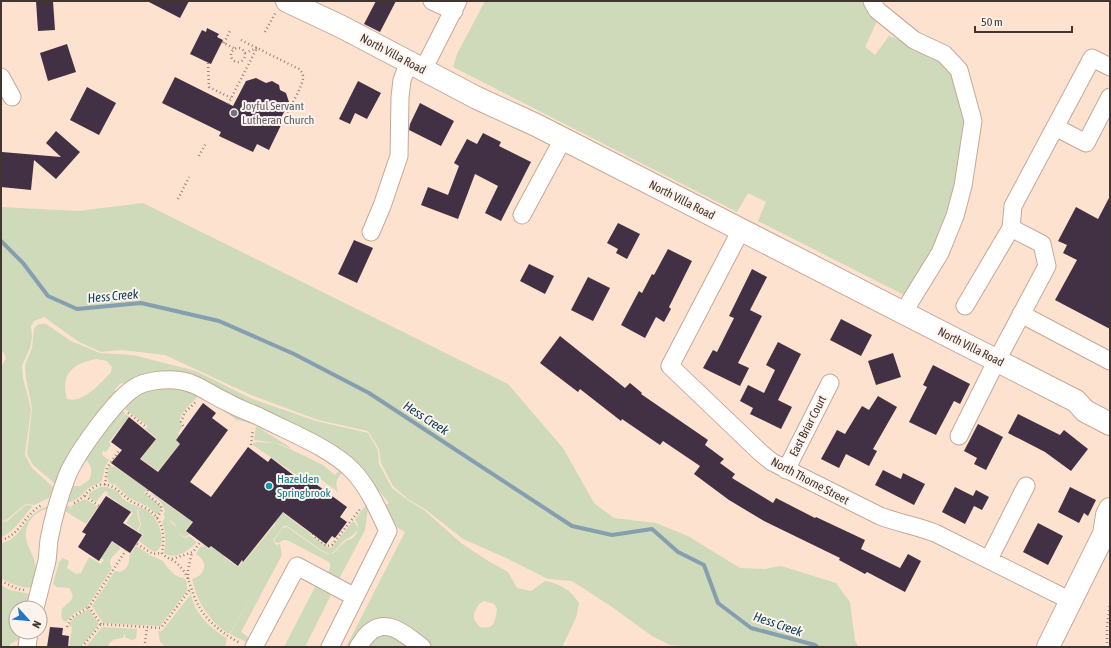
<svg xmlns="http://www.w3.org/2000/svg" width="1111" height="648" viewBox="0 0 1111 648" font-family="'Asap Condensed',sans-serif">
<style>
.green{fill:#cedab9;fill-rule:evenodd}
.lines{fill:none;stroke-linecap:round;stroke-linejoin:round}
.stream{stroke:#859fb0;stroke-width:4}
.building{fill:#423145}
.minor-casing{stroke:#c4a898;stroke-width:19}
.major-casing{stroke:#c4a898;stroke-width:24}
.path{stroke:#978478;stroke-width:2.5;stroke-dasharray:1 3;stroke-linecap:butt}
.minor{stroke:#fff;stroke-width:17}
.major{stroke:#fff;stroke-width:22}
.worship-dot{fill:#6b7280;stroke:#fef3ec;stroke-width:1.5}
.culture-dot{fill:#0f9aa8;stroke:#fef3ec;stroke-width:1.5}
.labels{text-anchor:middle;dominant-baseline:central;stroke-width:4;stroke-linejoin:round;paint-order:stroke}
.street-label{font-size:12px;fill:#41352f;stroke:#fef3ec}
.worship-label{font-size:12px;fill:#5b616d;stroke:#fef3ec;text-anchor:start}
.culture-label{font-size:12px;fill:#0d838f;stroke:#fef3ec;text-anchor:start}
.water-label{font-size:13px;font-style:italic;fill:#0a415c;stroke:#fef3ec}
</style>
<rect width="100%" height="100%" fill="#fee2d0"/>
<path class="green" d="M485,1H867L878,19L865,47L875,55L889,36L914,45L950,65L968,108L961,174L937,249L906,296L758,221L766,202L748,193L737,212L453,67L457,54Z
M143,203L508,384L563,448L594,503L614,518L656,523L688,536L740,568L765,569L781,566L836,583L850,602L855,640L858,647H697L670,645L652,636L612,607L572,581L548,579L506,558L463,539L425,509L409,500L393,486L381,463L379,449L368,431L318,420L251,395L165,355L122,350L101,352L79,342L44,317L34,321L31,326L32,337L30,348L22,366L23,378L31,409L25,455L32,468L53,487L49,498L34,505L26,504L5,521L1,520V368L6,358L4,353L1,351V207L78,211Z
M39,324H46L71,341L100,353L133,355L196,371L250,398L316,421L368,433L378,450L379,464L392,488L409,501L424,510L461,543L490,562L508,572L517,588L531,591L545,581C559,583 571,590 579,603L576,618L562,647H430L392,621L352,647H346L405,532L391,524L382,507L389,503L380,492L357,472L192,378L128,385L121,383L115,389L117,396L57,488L53,482L33,465L27,454L32,408L26,378L25,365L32,348L34,328ZM96,359L107,361L112,367L111,372C101,383 83,404 67,399C60,373 73,364 96,359ZM484,601L494,604L497,609C495,621 495,630 480,627C471,617 473,615 479,604Z
M162,384L200,392C195,404 173,414 182,427L178,433L179,435L175,440L180,444L158,471L141,459L157,438L145,429L148,426L122,407L131,396Z
M219,405L252,419V423L236,420Z
M120,409L125,413L106,438L125,414L129,417L109,442L111,445L106,452L103,451L102,452L103,456L109,460L105,467L102,481C98,484 94,485 90,487C81,494 77,503 65,502L69,486H80L89,480C93,471 92,466 85,459Z
M256,426L293,449L276,443L254,440Z
M257,442L275,443L290,449L323,465L335,475L340,470L342,473C336,479 335,484 338,492L319,478L311,479L308,475L301,478L253,445V443Z
M110,465L113,467L114,466L147,489L144,493L161,506C161,510 160,513 157,515L148,507L128,497L120,489L115,485L118,481L114,485L109,483C106,478 107,470 110,465Z
M100,487H107L117,491L123,499L131,504L140,507L137,511L140,525L137,531L126,523L133,513L107,495L108,493L105,491L96,502L89,497V493Z
M150,492L185,517L189,512L196,517L185,531L190,534L185,537L179,534L175,524L168,519C170,522 174,524 176,527C179,532 178,535 185,538L189,536L197,542C189,550 175,561 164,553C166,541 166,533 162,522L165,518L163,514L165,512C163,500 156,500 150,492Z
M85,499L98,507L86,524L65,511L64,506H70L71,511V506Z
M270,503L311,534L310,535L329,548L332,547L353,521C365,532 350,536 344,541C339,545 337,551 330,554L321,550L287,526H284L273,540L276,545L280,544L282,555L241,632L249,638L248,643L230,634L255,590L230,633H227C208,619 197,602 192,579C207,575 208,561 196,554L201,546L203,547L204,545L209,549L212,546L228,552L224,557L238,567L242,562H244L276,523L259,510Z
M26,505L33,506C24,515 13,534 1,537V521L6,522Z
M366,505L368,508L365,530L338,581L327,576C329,571 332,567 329,562L287,540H283L279,543L275,542L274,540L283,528L287,527L321,551C336,559 335,549 345,542C349,538 346,542 351,539C353,538 355,535 357,533L358,525L355,520Z
M49,506L54,508C38,508 24,521 26,538C29,554 39,558 34,577C33,581 33,585 30,588C20,587 10,584 1,578V543C23,540 23,512 49,506Z
M140,507C147,510 152,513 155,519C161,526 167,549 154,552L139,541L143,535L138,531L141,525L138,511Z
M112,542L119,546L120,549C115,555 106,559 112,568L87,607L73,614L66,622C60,620 61,614 62,609C68,601 78,600 69,588L56,587L53,584L59,562L63,558L69,561L67,568L76,574L81,573L89,557L101,564L104,560L101,558Z
M136,546L153,557H155L163,561L167,567L175,575L179,577L184,578L187,582V591L160,626L103,623L92,606L115,571L121,572C127,569 130,563 129,556Z
M1,585L10,590L30,594L28,608H16V632H24L20,639L11,643L9,647H1Z
M315,587L331,595L305,647H284Z
M191,594C194,612 210,629 227,638L225,647H166L160,642L158,631H162Z
M89,609L99,624L81,647H69L72,627L69,626C71,617 81,614 89,609Z
M102,627L137,629L136,639L131,640L125,637V633L123,630L125,633L123,638C115,639 111,639 108,647H86Z
M382,632L416,647H366Z"/>
<g class="lines">
<path class="stream" d="M1,241L23,263L48,296L77,309L141,303L219,321L294,354L369,393L572,526L612,535L652,529L678,552L704,565L718,603L751,628L815,645L817,647"/>
</g>
<path class="building" d="M36,1H53L55,30L38,31Z
M147,1H189L180,18Z
M376,1H396L380,32L364,24Z
M207,28L219,34L217,37L223,40L211,64L190,54L202,30L206,32Z
M67,44L76,72L48,81L40,53Z
M175,77L233,106L246,81L256,78L266,83L272,81L279,85L280,90L286,93L289,102L280,120L283,121L269,150L257,144L253,152L219,136L221,132L162,103Z
M358,81L381,93L367,119L355,113L350,124L339,119Z
M87,87L116,103L99,135L70,120Z
M420,103L454,121L441,146L409,130L410,124Z
M56,131L80,152L56,179L34,160L31,190L1,187L2,152L61,157L46,143Z
M483,133L501,142L499,146L531,162L501,221L485,213L498,186L475,174L458,219L421,205L428,187L448,195L459,166L454,163L467,139L477,144Z
M1110,196V329L1055,300L1077,260L1063,253L1067,245L1058,241L1076,207L1098,219Z
M618,223L640,234L627,259L616,253L618,249L607,243Z
M354,240L373,248L357,283L338,274Z
M668,249L692,261L669,307L671,309L664,322L656,317L645,338L621,325L639,291L642,293L652,274L654,275Z
M529,264L554,276L545,294L520,281Z
M752,269L767,277L750,310L762,316L738,363L749,368L740,386L703,368L713,350L717,352L734,318L729,316Z
M588,277L610,288L593,321L571,310Z
M841,319L872,335L861,356L830,340Z
M560,336L625,388L630,383L642,393L641,394L708,440L705,445L724,459L720,463L735,474L732,478L773,503L776,498L815,518L816,517L865,540L861,549L900,568L908,554L921,561L905,592L867,572L865,574L839,560L840,558L764,521L729,500L694,474L700,466L663,441L660,445L622,419L621,421L580,389L578,392L540,363Z
M778,342L801,354L778,400L792,407L781,429L750,414L753,408L740,401L748,385L764,393L775,370L766,365Z
M893,353L901,377L876,385L868,361Z
M933,365L970,384L960,404L954,401L936,435L909,422L927,387L923,385Z
M878,396L897,407L873,449L877,451L869,466L846,454L839,468L821,459L837,430L845,434L862,406L869,410Z
M203,403L216,413L212,418L228,430L190,482L211,497L248,447L268,462L271,458L305,484L309,479L347,507L340,517L347,522L335,538L332,536L326,544L283,512L243,562L242,560L238,566L211,546L209,548L186,531L193,522L111,463L122,450L111,442L129,417L156,439L140,459L158,472L180,444L176,440Z
M1018,414L1060,435L1064,430L1088,449L1071,471L1045,452L1008,433Z
M978,424L1003,437L986,470L974,464L977,458L964,451Z
M883,470L901,479L903,473L925,484L914,505L875,485Z
M955,487L973,496L976,490L989,497L982,510L974,506L965,524L942,512Z
M1070,487L1096,500L1088,516L1084,513L1079,523L1058,512Z
M106,496L131,512L123,523L142,535L130,553L112,541L99,561L78,547L86,534L82,532Z
M1038,523L1063,536L1048,565L1023,552Z
M50,627L63,628L62,635L69,636L68,647H47Z"/>
<g class="lines">
<g class="minor-casing">
<path id="minor" d="M432,1L454,11
M872,1L877,10L914,40L944,54L959,70L973,121L963,186L955,216L940,253L903,313
M423,70L458,1
M1,77L12,97
M1055,127L1086,143L1110,97
M522,215L563,139
M741,230L670,366L761,453L772,462L880,516C898,523 917,526 935,533L1071,601
M371,232L382,206L399,156L400,97L402,80L409,62
M965,306L1011,228
M1021,314L1110,361
M959,436L997,360L1047,266L1042,244L1011,228L1013,206L1092,58L1110,67
M786,470L830,383
M989,559L1026,486
M35,608C39,592 43,577 47,561C48,554 48,547 49,540C53,519 59,497 67,476C76,454 114,401 134,388C144,381 163,379 175,380C195,381 209,394 227,402C237,408 249,412 260,417C289,432 331,448 353,471C369,488 378,510 388,531L330,647
M27,647L29,632
M254,647L297,566L355,597
M358,647C362,642 365,636 370,632C388,617 407,636 422,647"/>
</g>
<g class="major-casing">
<path id="major" d="M287,1L342,27L477,98L536,125L1076,401L1085,411L1110,424
M1048,647L1104,534L1107,515L1110,509"/>
</g>
<path class="path" d="M265,32L276,12
M241,40L299,69C301,71 303,73 303,77C304,85 288,110 284,118
M222,42L235,49
M224,43L230,31
M231 55a7 7 0 1 1 14 0a7 7 0 1 1-14 0Z
M245,53L257,48
M208,63L209,87L231,98
M228,104L257,48
M199,156L206,143
M178,199L189,177
M128,413L145,426
M183,426L181,422L185,412L196,402
M251,445L253,429
M105,485L107,468L120,449
M148,490L146,493L161,506L162,510L157,518
M85,496L99,506
M74,503C84,499 88,488 99,485C112,482 119,492 128,499C134,504 141,505 147,509C164,519 165,536 162,553C165,557 167,557 172,560C176,562 182,568 185,573C189,580 191,588 194,596C202,618 220,632 240,643
M313,534V535L326,546L332,545L361,508
M1,540C20,536 25,513 42,505
M137,544L153,554L162,553
M172,559L193,552L201,541
M188,579V570L192,552
M1,581L18,589L25,590
M101,624L89,607L126,550
M67,627L71,618L89,607
M145,643L147,627
M82,647L101,624L161,628L191,588
M1107,647V627L1110,603"/>
<use href="#minor" class="minor"/>
<use href="#major" class="major"/>
</g>
<circle class="worship-dot" cx="234" cy="113" r="4"/>
<circle class="culture-dot" cx="269" cy="486" r="4"/>
<g class="labels">
<g class="street-label">
<text transform="translate(393 54) rotate(28)">North Villa Road</text>
<text transform="translate(682 200) rotate(27)">North Villa Road</text>
<text transform="translate(971 347) rotate(27)">North Villa Road</text>
<text transform="translate(808 426) rotate(-63)">East Briar Court</text>
<text transform="translate(810 481) rotate(28)">North Thorne Street</text>
</g>
<g class="worship-label">
<text x="242" y="106">Joyful Servant<tspan x="242" dy="14">Lutheran Church</tspan></text>
</g>
<g class="culture-label">
<text x="277" y="479">Hazelden<tspan x="277" dy="14">Springbrook</tspan></text>
</g>
<g class="water-label">
<text transform="translate(113 296) rotate(-5)">Hess Creek</text>
<text transform="translate(426 418) rotate(33)">Hess Creek</text>
<text transform="translate(778 624) rotate(19)">Hess Creek</text>
</g>
</g>
<rect width="1111" height="648" fill="none" stroke="#41352f" stroke-width="4"/>
<g transform="translate(28 620) rotate(117)"><circle r="19" fill="#fef3ec" stroke="#b2a7a0"/>
<path d="M0-3L7 15L0 10L-7 15Z" fill="#2076c4"/>
<text y="-6" font-size="11" font-weight="bold" text-anchor="middle" fill="#41352f">N</text>
</g>
<path d="M975 26v6h97v-6" fill="none" stroke="#41352f" stroke-width="2"/>
<text x="981" y="26" font-size="12" fill="#41352f" stroke="#fef3ec" stroke-width="3" paint-order="stroke">50 m</text>
</svg>
